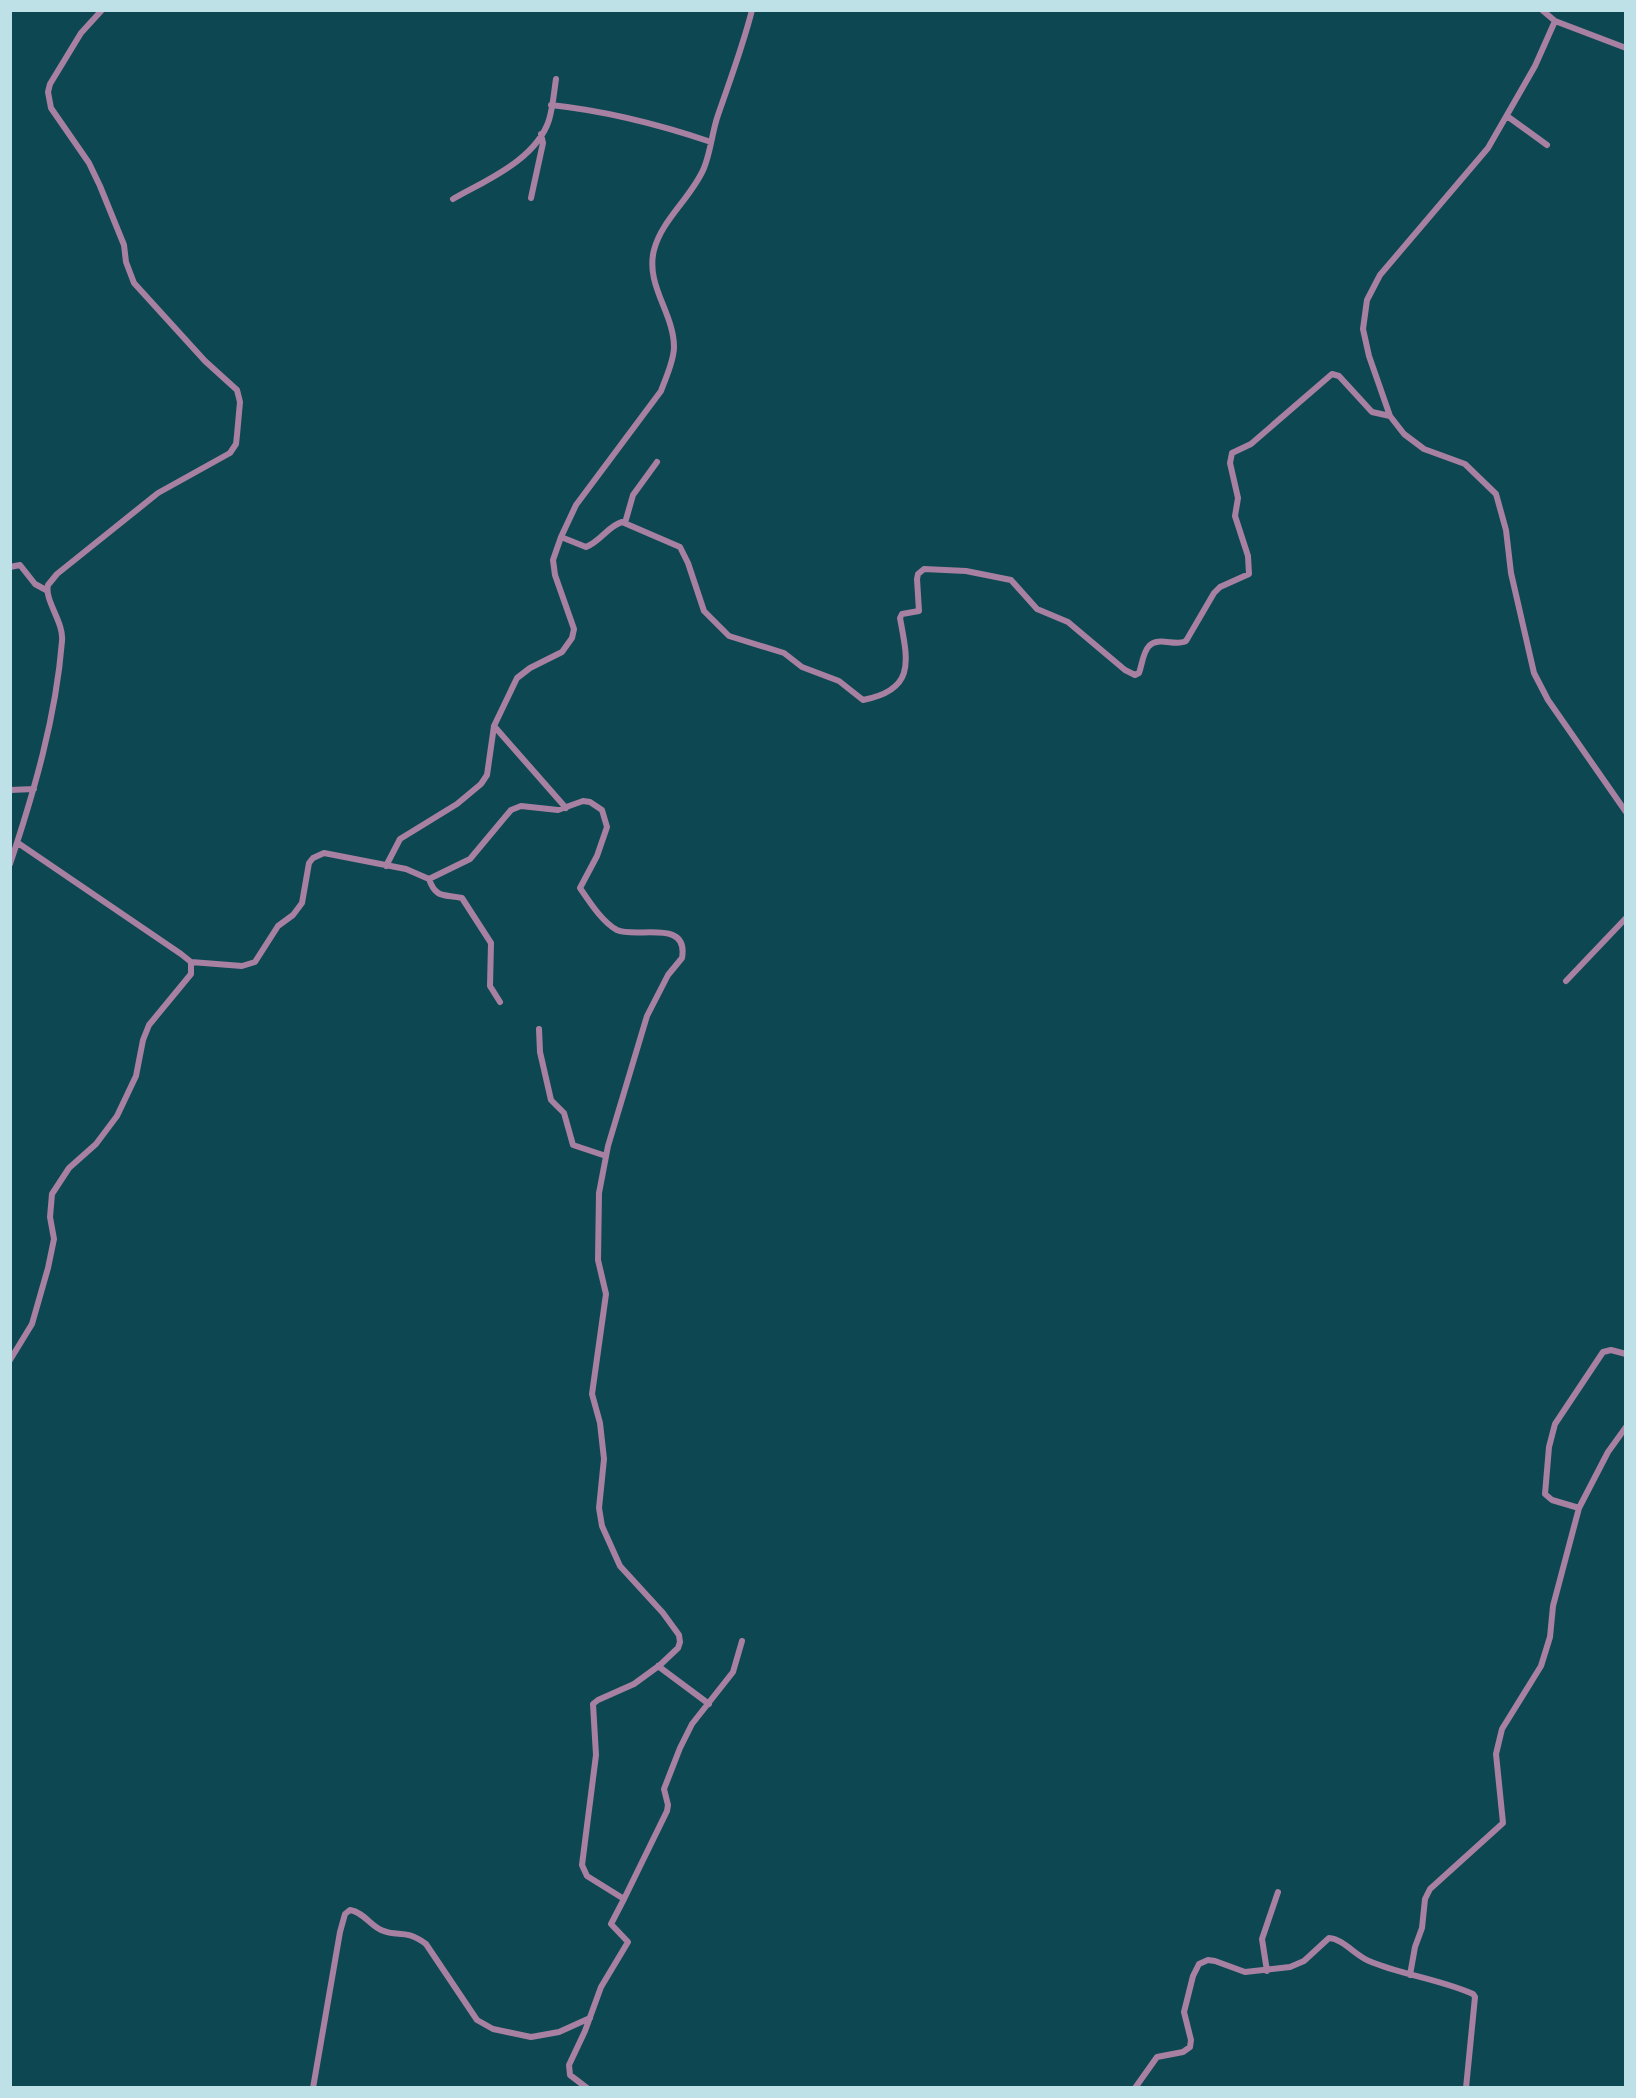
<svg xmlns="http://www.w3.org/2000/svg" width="1636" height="2098" viewBox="0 0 1636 2098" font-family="Manrope,sans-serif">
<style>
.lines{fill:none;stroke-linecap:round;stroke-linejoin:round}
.street{stroke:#a880a2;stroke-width:6}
</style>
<rect width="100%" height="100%" fill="#0d4852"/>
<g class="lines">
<path class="street" d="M1542,10L1555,21L1626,48
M1555,21L1535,66L1488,148L1380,275L1367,300L1363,329L1369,356L1390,416L1404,434L1424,449L1465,464L1496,494L1506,530L1511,573L1534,673L1548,700L1626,812
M551,105C607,111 658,124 711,142
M1507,116L1547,145
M531,198L543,143L541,134
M453,199C486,180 536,160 549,120C553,107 554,92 556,79
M625,523L633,495L657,462
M561,537L586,547C601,541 608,526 622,522L680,547L688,563L704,611L729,636L784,653L802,667L839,681L863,700C916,690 908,661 900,618L902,614L919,611L917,579L918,574L924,569L966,571L1011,580L1037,609L1068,622L1125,670L1135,675L1139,673C1142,665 1143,652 1149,646C1158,636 1176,647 1186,641L1214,593L1220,587L1249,574L1248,556L1235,516L1238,498L1230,463L1232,453L1251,444L1332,374L1339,376L1372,412L1390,416
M10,567L20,565L35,584L46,590
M494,726L566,808
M10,790L34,789
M10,864C34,792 56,717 62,641C64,622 44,600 48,585L57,574L158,493L230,453L236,444L237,435L240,402L237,390L205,361L134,283L126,262L124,245L100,186L89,163L51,108L48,92L50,84L81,33L102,10
M386,866L400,839L457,804L481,784L487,775L494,726L517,678L530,668L562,652L572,638L574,629L555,575L553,560L561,537L576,505L661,391C666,377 674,361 674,347C674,313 645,285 654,250C662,219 692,197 704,168C711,151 712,132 718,115C730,80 743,46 752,10
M429,879L470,859L511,810L521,806L558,810L583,801L590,802L602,810L607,827L597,856L580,888C589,901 602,922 617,930C636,939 689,918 682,958L668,975L647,1016L608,1146L599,1193L598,1260L606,1294L592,1394L600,1423L604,1459L599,1508L602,1526L620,1566L663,1613L679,1635L680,1642L678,1648L660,1665L634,1684L598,1700L593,1704L596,1755L582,1865L587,1876L624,1899L611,1924L628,1942L601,1987L585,2031L569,2065L570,2075L587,2088
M191,962L242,966L255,962L278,926L293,915L302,903L309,863L313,858L324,853L406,869L429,879C436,899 444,894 462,898L491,943L490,986L500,1002
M1566,981L1626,918
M539,1029L540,1052L551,1100L564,1113L573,1145L606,1156
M10,1360L32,1324L48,1268L54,1239L50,1217L52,1194L69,1168L96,1144L117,1116L136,1076L143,1040L149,1025L191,974V962L181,954L18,843
M1579,1508L1552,1500L1545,1494L1549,1447L1555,1424L1603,1352L1611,1350L1626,1354
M658,1666L709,1704
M624,1899L667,1811L668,1805L664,1789L680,1748L692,1724L733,1672L742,1641
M1267,1971L1262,1939L1278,1892
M1410,1975L1415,1947L1422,1928L1425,1899L1430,1889L1503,1823L1496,1754L1502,1729L1541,1666L1550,1637L1553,1606L1579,1508L1608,1452L1626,1427
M313,2088L340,1932L345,1914L350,1910C363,1912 370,1925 381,1930C399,1938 404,1928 426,1944L477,2020L493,2029L531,2037L559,2032L590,2018
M1135,2088L1157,2057L1183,2052L1190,2047L1191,2040L1184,2012L1193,1976L1199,1964L1208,1960L1215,1961L1245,1972L1290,1967L1304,1961L1329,1938C1343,1939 1355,1955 1369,1961C1402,1975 1439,1979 1473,1994L1475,1997L1466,2088"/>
</g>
<rect width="1636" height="2098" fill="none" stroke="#bee0e7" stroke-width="24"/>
</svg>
